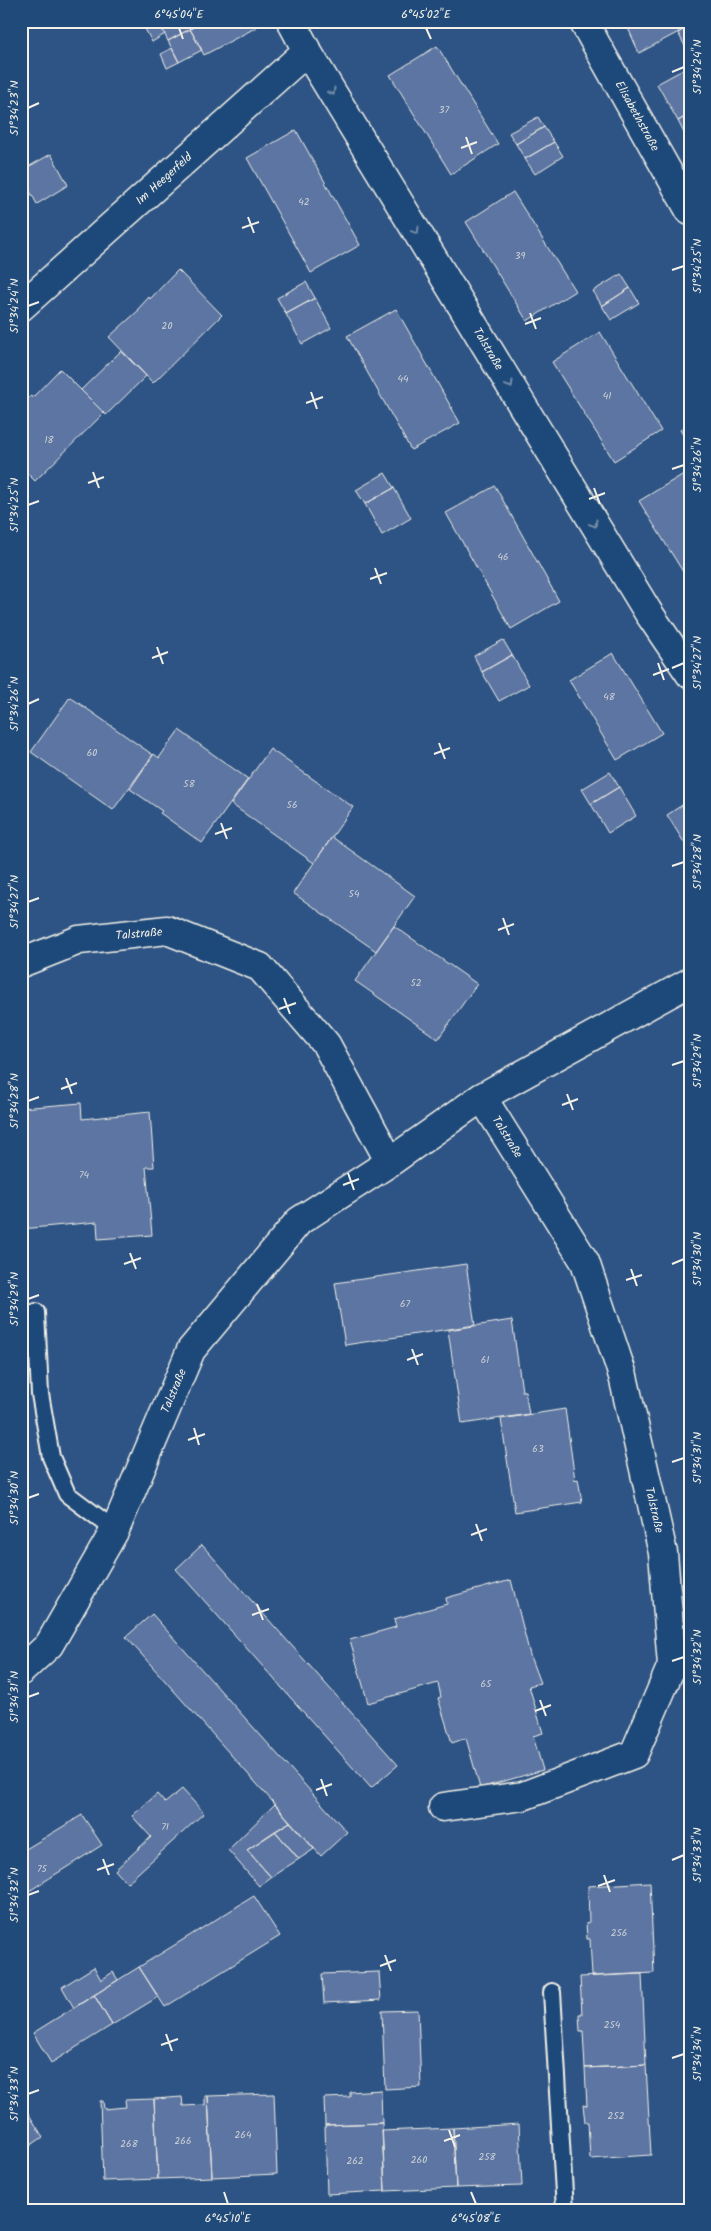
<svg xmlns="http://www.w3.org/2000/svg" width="711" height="2231" viewBox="0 0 711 2231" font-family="Kalam,sans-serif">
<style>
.building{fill:#5b75a2;stroke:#f4f1e8}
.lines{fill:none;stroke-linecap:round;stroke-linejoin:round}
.lane-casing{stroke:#f4f1e8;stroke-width:20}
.street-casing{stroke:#f4f1e8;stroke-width:31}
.path{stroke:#f4f1e8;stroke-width:3;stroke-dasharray:4 4;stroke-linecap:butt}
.lane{stroke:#1f4a7a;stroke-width:16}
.street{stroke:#1f4a7a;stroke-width:28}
.oneway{stroke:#748da6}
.ticks{fill:none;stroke:#f4f1e8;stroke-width:2}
.labels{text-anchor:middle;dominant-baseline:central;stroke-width:4.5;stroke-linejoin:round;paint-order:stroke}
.number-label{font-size:10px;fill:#ced2d6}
.street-label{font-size:12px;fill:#f4f1e8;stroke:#1f4a7a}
.neatline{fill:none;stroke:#f4f1e8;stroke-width:2}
.ticks-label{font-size:12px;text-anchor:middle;fill:#f4f1e8}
</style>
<rect width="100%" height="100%" fill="#2e5485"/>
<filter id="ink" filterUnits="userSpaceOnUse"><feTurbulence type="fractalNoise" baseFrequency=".02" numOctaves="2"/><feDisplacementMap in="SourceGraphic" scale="10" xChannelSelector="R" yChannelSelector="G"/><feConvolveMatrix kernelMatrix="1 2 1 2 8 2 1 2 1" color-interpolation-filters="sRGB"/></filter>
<g filter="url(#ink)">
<path class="building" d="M154,21H158L165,34L152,42L144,27Z
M158,21H186L190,29L168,41Z
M186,21H204L190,29Z
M204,21H253L257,27L204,55L190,29Z
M625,21H690V26L639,53Z
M690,26V46L686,48L678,33Z
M190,29L202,50L179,62L168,41Z
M437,46L498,144L451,174L390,75Z
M172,48L179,62L167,68L161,54Z
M690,66V114L678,121L657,84Z
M690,114V145L678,121Z
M538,117L544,127L516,144L509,133Z
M544,127L554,142L525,159L516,144Z
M296,130L360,245L311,273L247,158Z
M554,142L563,156L535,174L525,159Z
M51,154L68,185L37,204L21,175V171Z
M513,192L575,291L527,321L466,222Z
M178,270L222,315L153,383L109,337L139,310L138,309L149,297L150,299Z
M621,274L630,288L602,306L593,291Z
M306,282L315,298L286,314L277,298Z
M630,288L639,303L611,320L602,306Z
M315,298L331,328L302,344L286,314Z
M396,309L460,423L411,450L347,336Z
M600,332L661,431L614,461L552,362Z
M121,351L146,376L106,415L81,390Z
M60,369L104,413L35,481L21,467V404L31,396L32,398Z
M690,424V444H689L680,430Z
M21,467L28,474L21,481Z
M687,472L690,476V583L639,501Z
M385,473L394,488L365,504L356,490Z
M495,486L559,601L511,629L446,513Z
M394,488L411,518L382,535L365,504Z
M503,640L512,655L482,672L474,656Z
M613,653L662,733L617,760L569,680Z
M512,655L529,685L499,701L482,672Z
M70,697L153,755L113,810L31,752Z
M179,730L248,779L202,843L160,813L162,811L130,789L153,755L154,754L159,758Z
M270,749L353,807L314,863L231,804Z
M610,772L619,787L591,804L582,789Z
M619,787L636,816L608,833L591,804Z
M690,800V852L667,815Z
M332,837L415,896L376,951L293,893Z
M394,926L477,984L438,1039L355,981Z
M81,1103L82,1119L150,1112L154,1167H146L152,1235L98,1239L97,1222L21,1229V1108Z
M466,1264L475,1325L345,1345L335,1283Z
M512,1320L522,1391H525L529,1414L462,1424L448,1330Z
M565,1409L575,1480L578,1479L582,1502L515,1512L501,1419Z
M202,1545L398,1765L371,1788L176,1569Z
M511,1580L531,1659L540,1683L529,1686L543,1733L533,1736L543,1770L480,1788L466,1738L452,1743L438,1698L441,1697L438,1683L368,1703L350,1640L396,1627L394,1619L447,1604L446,1598Z
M152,1614L347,1832L321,1856L126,1637Z
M182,1789L204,1813L127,1883L115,1870L151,1837L132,1816L157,1794L165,1803Z
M275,1804L290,1822L247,1850L271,1877L259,1886L228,1850Z
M82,1815L102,1845L26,1893L21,1886V1852Z
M290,1822L314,1849L299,1859L275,1831Z
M275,1831L299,1859L271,1877L247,1850Z
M650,1882L654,1973L592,1976L590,1939H587L586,1923L589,1922L588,1886Z
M254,1896L280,1936L165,2007L139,1967Z
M94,1967L101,1980L113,1972L118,1980L74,2008L62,1987Z
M139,1967L158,1997L112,2025L94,1995Z
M379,1972L381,2000L324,2003L322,1974Z
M642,1974L646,2065L585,2068L583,2031H580L579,2014H582L580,1977Z
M94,1995L112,2025L51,2063L33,2033Z
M418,2010L421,2087L385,2089L382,2011Z
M646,2065L651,2155L590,2159L588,2122H585L583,2105L587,2106L585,2068Z
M381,2090L382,2123L325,2125L324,2098L350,2097V2092Z
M274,2094L277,2174L212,2177L208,2096Z
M205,2096H208L212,2177L158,2179L154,2099L182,2097L183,2106L205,2105Z
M154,2099L158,2179L103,2181L100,2101H103L104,2109L126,2107L125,2100Z
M21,2102L43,2137L21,2152Z
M382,2123L385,2191L327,2194L325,2125Z
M519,2124L522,2186L456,2188L453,2128Z
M453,2128L456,2188L385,2191L382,2131Z"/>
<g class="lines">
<g class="lane-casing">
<path id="lane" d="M36,1312L40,1394L51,1457L67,1494L115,1530
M552,1992L565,2210"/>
</g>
<g class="street-casing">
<path id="street" d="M291,21L307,51L648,612L690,674
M583,21L690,211
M21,307L307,51
M21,963L79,940L167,930L260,967L326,1044L390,1162
M21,1671L49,1645L115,1530L191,1350L299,1221L390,1162L482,1097L690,982
M443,1807L523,1796L634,1754L672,1665L663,1553L623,1376L585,1262L482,1097"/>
</g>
<path class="path" d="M333,26L339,21"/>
<use href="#lane" class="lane"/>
<use href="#street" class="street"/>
</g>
<defs><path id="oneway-chevron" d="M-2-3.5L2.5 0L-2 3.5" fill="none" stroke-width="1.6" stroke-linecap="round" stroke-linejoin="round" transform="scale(1.25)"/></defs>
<g class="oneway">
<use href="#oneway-chevron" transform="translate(332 92) rotate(59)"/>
<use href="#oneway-chevron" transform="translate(416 231) rotate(59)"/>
<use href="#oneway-chevron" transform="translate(510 385) rotate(59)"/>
<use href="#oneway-chevron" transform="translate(594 524) rotate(59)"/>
</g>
</g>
<path class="ticks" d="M179,28L183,39M426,28L431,39M672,72L684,67M28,108L39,103M466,137L472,154M461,148L477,142M248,217L254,233M242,228L259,222M672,270L684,266M28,306L39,302M530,313L536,329M525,324L541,318M311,392L317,409M306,403L323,397M672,469L684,465M93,472L99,488M88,483L104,477M594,488L600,504M589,499L605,493M28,505L39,501M375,568L381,584M370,579L387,573M157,647L163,664M152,658L168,652M658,663L664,680M672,668L684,663M653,675L669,669M28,704L39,699M439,743L445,759M434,754L450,748M221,823L227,839M215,834L232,828M672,866L684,862M28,902L39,898M503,918L509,935M498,930L514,924M284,998L290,1014M279,1009L296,1003M672,1065L684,1061M66,1078L72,1094M61,1089L77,1083M567,1094L573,1110M28,1101L39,1097M562,1105L578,1099M348,1173L354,1190M343,1185L359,1179M130,1253L136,1269M124,1264L141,1258M672,1264L684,1259M631,1269L637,1286M626,1280L642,1275M28,1299L39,1295M412,1349L418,1365M407,1360L423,1354M194,1428L199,1445M188,1440L205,1434M672,1462L684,1458M28,1498L39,1494M476,1524L482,1541M471,1535L487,1529M257,1604L263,1620M252,1615L269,1609M672,1661L684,1657M28,1697L39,1693M540,1700L546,1716M535,1711L551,1705M321,1779L327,1796M316,1790L332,1784M103,1859L109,1875M672,1860L684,1855M97,1870L114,1864M604,1875L610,1892M598,1886L615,1880M28,1895L39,1891M385,1955L391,1971M380,1966L396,1960M166,2034L172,2051M161,2045L178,2039M672,2058L684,2054M28,2094L39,2090M449,2130L455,2147M444,2141L460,2135M224,2192L228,2204M471,2192L476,2204"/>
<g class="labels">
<g class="number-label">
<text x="444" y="110">37</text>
<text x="304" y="202">42</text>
<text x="520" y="256">39</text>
<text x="167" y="326">20</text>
<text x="403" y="379">44</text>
<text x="607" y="396">41</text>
<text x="49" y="440">18</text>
<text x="503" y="557">46</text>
<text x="609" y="697">48</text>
<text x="92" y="753">60</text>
<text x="189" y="784">58</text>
<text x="292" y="805">56</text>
<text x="354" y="894">54</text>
<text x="416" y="983">52</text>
<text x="84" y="1175">74</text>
<text x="405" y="1304">67</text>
<text x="485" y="1360">61</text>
<text x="538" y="1449">63</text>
<text x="486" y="1684">65</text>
<text x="165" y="1827">71</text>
<text x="42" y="1869">75</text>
<text x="619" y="1933">256</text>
<text x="612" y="2025">254</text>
<text x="616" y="2116">252</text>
<text x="243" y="2135">264</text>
<text x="183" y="2141">266</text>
<text x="129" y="2144">268</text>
<text x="487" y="2157">258</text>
<text x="419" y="2160">260</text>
<text x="355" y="2161">262</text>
</g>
<g class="street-label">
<text transform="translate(637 116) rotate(61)">Elisabethstraße</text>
<text transform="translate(164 179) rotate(-42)">Im Heegerfeld</text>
<text transform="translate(488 349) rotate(59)">Talstraße</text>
<text transform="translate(139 934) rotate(-5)">Talstraße</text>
<text transform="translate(507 1137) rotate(58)">Talstraße</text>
<text transform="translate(174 1391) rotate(-67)">Talstraße</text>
<text transform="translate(654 1510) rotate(77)">Talstraße</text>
</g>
</g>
<rect width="711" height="2231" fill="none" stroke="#1f4a7a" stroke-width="55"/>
<rect x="28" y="28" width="656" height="2176" class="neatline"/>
<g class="ticks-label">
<text x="179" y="18">6°45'04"E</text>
<text x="426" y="18">6°45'02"E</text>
<text transform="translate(697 67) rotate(-90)" y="4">51°34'24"N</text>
<text transform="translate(14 108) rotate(-90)" y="4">51°34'23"N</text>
<text transform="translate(697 266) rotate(-90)" y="4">51°34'25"N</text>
<text transform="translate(14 306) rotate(-90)" y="4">51°34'24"N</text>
<text transform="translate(697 465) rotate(-90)" y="4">51°34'26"N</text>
<text transform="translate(14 505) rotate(-90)" y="4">51°34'25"N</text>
<text transform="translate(697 663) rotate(-90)" y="4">51°34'27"N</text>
<text transform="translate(14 704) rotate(-90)" y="4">51°34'26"N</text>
<text transform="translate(697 862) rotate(-90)" y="4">51°34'28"N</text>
<text transform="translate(14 902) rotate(-90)" y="4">51°34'27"N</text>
<text transform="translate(697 1061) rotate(-90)" y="4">51°34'29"N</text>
<text transform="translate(14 1101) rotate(-90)" y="4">51°34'28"N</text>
<text transform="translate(697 1259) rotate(-90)" y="4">51°34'30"N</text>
<text transform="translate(14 1299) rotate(-90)" y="4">51°34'29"N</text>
<text transform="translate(697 1458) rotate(-90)" y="4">51°34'31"N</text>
<text transform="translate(14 1498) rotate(-90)" y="4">51°34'30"N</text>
<text transform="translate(697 1657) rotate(-90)" y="4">51°34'32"N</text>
<text transform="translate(14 1697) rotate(-90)" y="4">51°34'31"N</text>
<text transform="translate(697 1855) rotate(-90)" y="4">51°34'33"N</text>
<text transform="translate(14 1895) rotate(-90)" y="4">51°34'32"N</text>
<text transform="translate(697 2054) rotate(-90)" y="4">51°34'34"N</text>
<text transform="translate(14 2094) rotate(-90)" y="4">51°34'33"N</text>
<text x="228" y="2222">6°45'10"E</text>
<text x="476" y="2222">6°45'08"E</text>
</g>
</svg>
